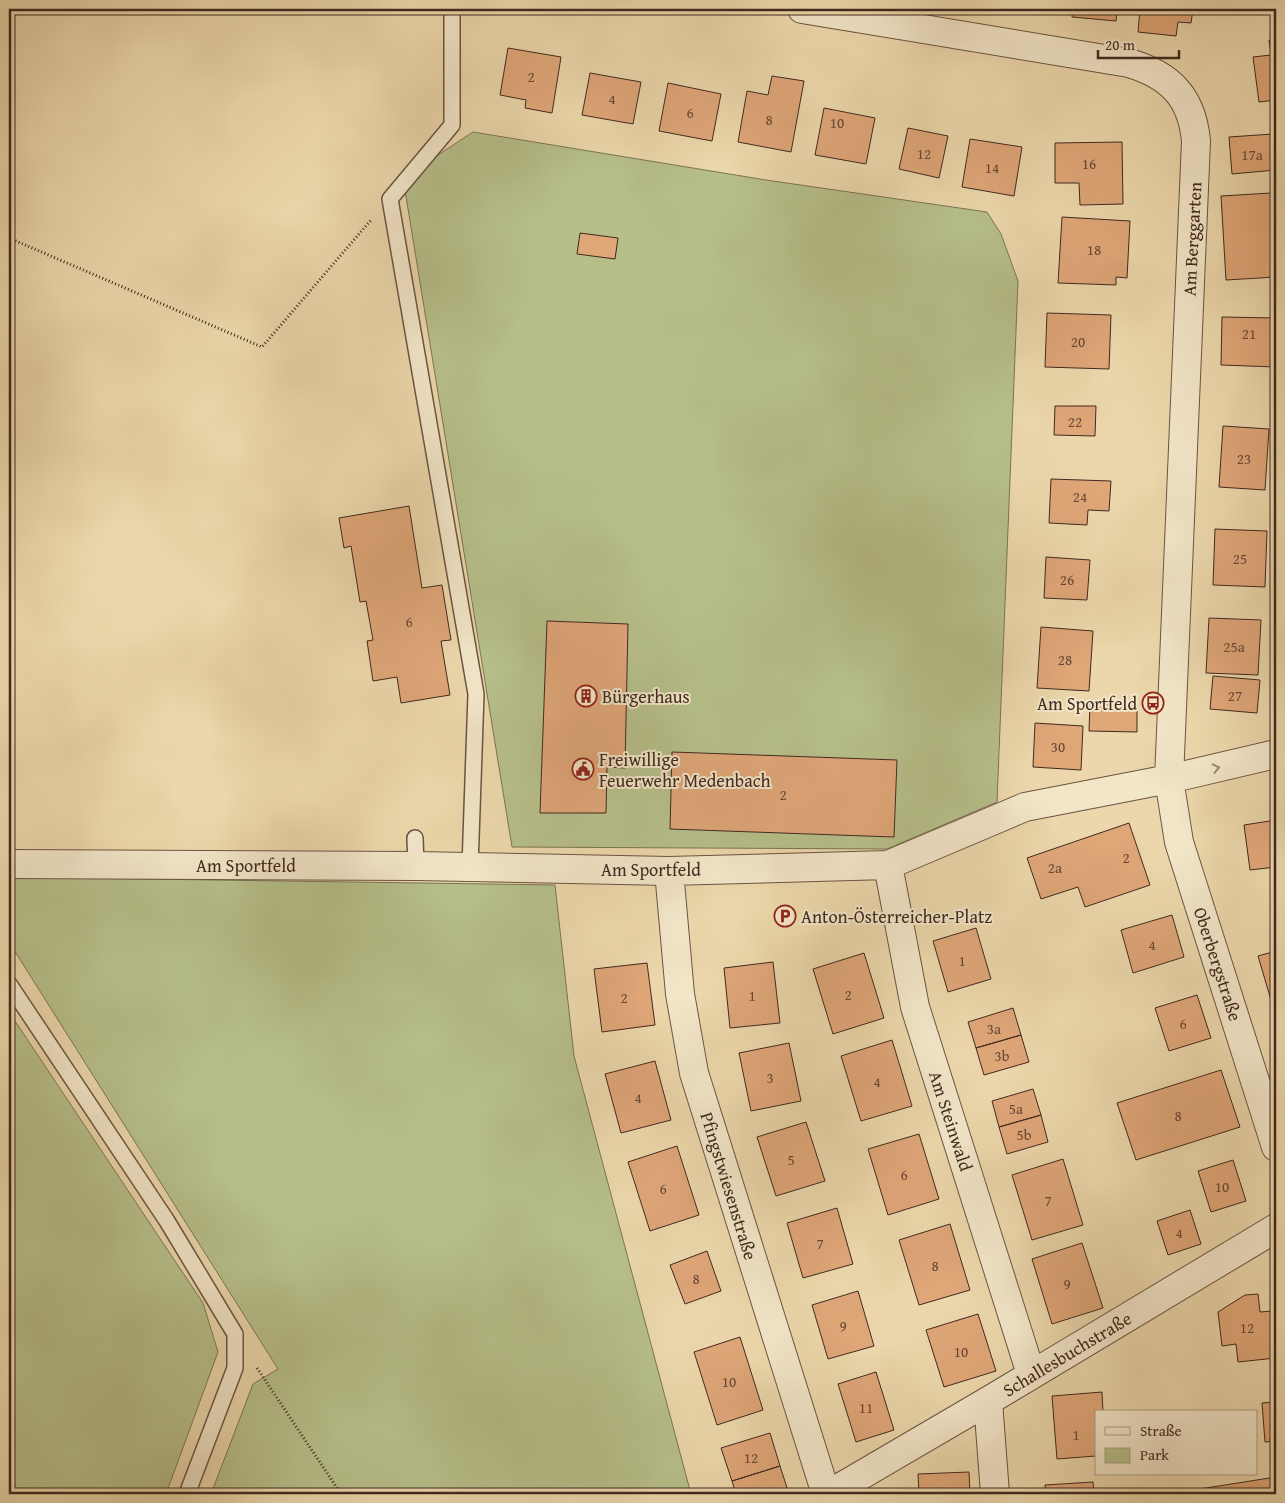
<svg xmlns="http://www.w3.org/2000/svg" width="1285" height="1503" viewBox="0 0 1285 1503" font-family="'Gentium Book Plus',serif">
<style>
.green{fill:#b6bf8a;stroke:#7b7454}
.building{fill:#dfa678;stroke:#40291f}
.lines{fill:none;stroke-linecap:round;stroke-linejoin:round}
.lane-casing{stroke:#6b5442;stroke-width:18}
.street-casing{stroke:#6b5442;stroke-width:30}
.path{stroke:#40291f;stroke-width:3;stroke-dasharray:1 2.5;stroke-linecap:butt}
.lane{stroke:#f2e5c8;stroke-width:15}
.street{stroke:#f2e5c8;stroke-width:28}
.oneway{stroke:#998774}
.labels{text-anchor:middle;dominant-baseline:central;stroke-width:4;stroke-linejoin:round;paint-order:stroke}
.number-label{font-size:15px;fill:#684835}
.street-label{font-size:18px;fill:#40291f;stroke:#f2e5c8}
.poi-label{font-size:18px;fill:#40291f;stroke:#f2e5c8;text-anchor:start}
</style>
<rect width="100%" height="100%" fill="#ebd7ab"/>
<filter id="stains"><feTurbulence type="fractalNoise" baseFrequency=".004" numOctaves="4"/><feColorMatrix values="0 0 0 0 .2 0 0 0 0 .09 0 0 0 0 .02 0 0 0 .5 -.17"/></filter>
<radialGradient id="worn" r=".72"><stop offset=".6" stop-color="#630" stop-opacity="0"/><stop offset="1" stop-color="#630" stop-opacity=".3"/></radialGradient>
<path class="green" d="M473,132L766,180L987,212L1001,234L1018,281L997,802L887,849L512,847L403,178Z
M9,877L555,885L574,1056L691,1494H211L253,1384L278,1369L9,942Z
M9,1012L203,1303L218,1352L166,1494H9Z"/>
<path class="building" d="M1073,9H1117L1116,21L1072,17Z
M1140,9H1193L1191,23L1178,22L1176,36L1138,32Z
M1276,39V100L1259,102L1253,57L1271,55L1269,40Z
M508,48L561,57L552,113L525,108L526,100L500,95Z
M590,73L641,82L633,124L582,115Z
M772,76L804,81L791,152L738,142L747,91L768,95Z
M668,83L721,94L712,141L659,131Z
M824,108L875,118L866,164L815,155Z
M908,128L948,136L939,178L899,169Z
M1273,134L1276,170L1232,174L1229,137Z
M970,139L1022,147L1014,196L962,187Z
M1122,142L1123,204L1080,205L1079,183H1055V143Z
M1271,193L1276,277L1226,280L1221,196Z
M1062,217L1130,221L1127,278L1116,277V285L1058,283Z
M580,233L618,238L615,259L577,254Z
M1047,313L1111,315L1109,369L1045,367Z
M1222,317L1276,318V367L1221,365Z
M1055,406H1096L1095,436L1054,435Z
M1223,426L1269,429L1265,490L1219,487Z
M1051,479L1111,481L1109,511L1088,510L1087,525L1049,523Z
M409,506L422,588L442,585L451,640L441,641L450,695L401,703L397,677L373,681L367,641L373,640L366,601L360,602L351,546L344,548L339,518Z
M1215,529L1267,531L1265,587L1213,585Z
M1046,557L1090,560L1087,600L1044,598Z
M1209,618L1261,620L1258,675L1206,673Z
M547,621L628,624L625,768L607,767L606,813H540Z
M1041,627L1093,631L1089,691L1037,688Z
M1213,676L1260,680L1257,713L1210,709Z
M1090,704L1137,706V732L1089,731Z
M1035,723L1083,726L1081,770L1033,767Z
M672,752L897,760L894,837L670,829Z
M1276,820V867L1250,870L1244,825Z
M1129,823L1150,885L1085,907L1078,887L1041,899L1027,858Z
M1172,915L1184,957L1133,973L1121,930Z
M976,928L991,979L948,992L933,941Z
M1276,951V998L1271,1000L1258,956Z
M864,953L884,1018L833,1034L813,969Z
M773,962L780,1023L730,1028L724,968Z
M647,963L655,1025L602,1032L594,969Z
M1197,995L1211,1038L1169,1051L1155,1008Z
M1013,1008L1021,1035L976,1048L968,1022Z
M1021,1035L1029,1062L984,1075L976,1048Z
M892,1040L912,1106L861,1121L841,1056Z
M789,1043L801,1101L751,1111L739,1053Z
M655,1061L671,1120L621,1133L605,1074Z
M1221,1070L1240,1127L1136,1160L1117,1103Z
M1033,1089L1041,1115L999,1127L992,1101Z
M1041,1115L1048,1142L1007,1154L999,1127Z
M806,1122L825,1181L776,1196L757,1137Z
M919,1134L939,1199L888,1215L868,1149Z
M677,1146L699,1215L650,1231L628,1162Z
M1063,1159L1083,1225L1032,1240L1012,1175Z
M1233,1160L1246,1201L1211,1212L1198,1171Z
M837,1208L853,1264L803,1278L787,1223Z
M1190,1210L1201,1244L1168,1255L1157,1221Z
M950,1224L970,1290L919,1305L899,1240Z
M1082,1243L1103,1308L1052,1324L1032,1259Z
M707,1251L721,1291L685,1304L670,1265Z
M858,1291L874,1346L828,1359L812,1305Z
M1258,1294L1260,1312L1273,1311L1276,1341V1358L1238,1362L1236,1344L1222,1346L1218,1312L1245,1295Z
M978,1314L996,1371L944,1387L926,1330Z
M740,1337L763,1410L717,1425L694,1352Z
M876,1372L894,1430L856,1442L838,1384Z
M1102,1392L1103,1412H1096V1456L1057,1459L1052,1396Z
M1276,1402V1441L1265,1442L1262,1403Z
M770,1433L780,1466L732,1481L721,1448Z
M780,1466L789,1494H736L732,1481Z
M969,1472L970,1494H919L918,1474Z
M1276,1477V1494H1194L1193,1490Z
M1093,1482L1094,1494H1046L1045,1485Z"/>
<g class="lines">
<g class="lane-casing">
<path id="lane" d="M452,9V125L390,199L476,694L470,867
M415,838L416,866
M9,984L167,1221L235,1334V1368L187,1494"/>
</g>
<g class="street-casing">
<path id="street" d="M802,9L1129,63C1170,75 1192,97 1196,141L1169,779L1179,842L1276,1147
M9,864L416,866L669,871L888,865L1025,807L1169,779L1276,754
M888,865L915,1007L1031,1374
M669,871L680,994L694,1073L826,1494
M988,1401L995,1494
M829,1494L988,1401L1276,1228"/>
</g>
<path class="path" d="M9,238L262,347L371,220
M257,1368L341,1494"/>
<use href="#lane" class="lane"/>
<use href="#street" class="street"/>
</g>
<defs><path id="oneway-chevron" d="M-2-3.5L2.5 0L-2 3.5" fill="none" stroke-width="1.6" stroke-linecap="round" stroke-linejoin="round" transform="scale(1.25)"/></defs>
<use class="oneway" href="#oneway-chevron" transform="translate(1216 768) rotate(-13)"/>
<defs>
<g id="building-ring" transform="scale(1.125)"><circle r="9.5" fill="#f2e5c8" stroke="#8f2418" stroke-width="1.5"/><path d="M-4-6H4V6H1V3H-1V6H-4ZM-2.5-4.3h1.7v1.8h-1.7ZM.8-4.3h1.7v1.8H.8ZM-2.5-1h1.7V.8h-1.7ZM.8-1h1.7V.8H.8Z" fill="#8f2418"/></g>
<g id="bus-ring" transform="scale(1.125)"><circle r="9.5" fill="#f2e5c8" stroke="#8f2418" stroke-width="1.5"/><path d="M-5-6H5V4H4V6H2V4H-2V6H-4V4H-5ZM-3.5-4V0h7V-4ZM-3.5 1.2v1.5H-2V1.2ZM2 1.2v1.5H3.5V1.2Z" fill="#8f2418"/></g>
<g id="civic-ring" transform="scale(1.125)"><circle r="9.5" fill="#f2e5c8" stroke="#8f2418" stroke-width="1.5"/><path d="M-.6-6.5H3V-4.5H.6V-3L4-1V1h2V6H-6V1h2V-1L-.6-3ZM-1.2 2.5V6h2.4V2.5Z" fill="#8f2418"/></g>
<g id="parking-ring" transform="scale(1.125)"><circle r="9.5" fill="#f2e5c8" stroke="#8f2418" stroke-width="1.5"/><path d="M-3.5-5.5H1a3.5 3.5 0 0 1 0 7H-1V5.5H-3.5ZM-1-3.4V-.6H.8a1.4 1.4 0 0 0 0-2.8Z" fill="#8f2418"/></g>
</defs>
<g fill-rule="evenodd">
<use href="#building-ring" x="586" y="696"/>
<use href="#bus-ring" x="1153" y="703"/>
<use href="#civic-ring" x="583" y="769"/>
<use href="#parking-ring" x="785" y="916"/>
</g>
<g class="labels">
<g class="number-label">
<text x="531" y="76">2</text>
<text x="612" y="98">4</text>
<text x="690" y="112">6</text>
<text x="769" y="119">8</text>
<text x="837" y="122">10</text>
<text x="924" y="153">12</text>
<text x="1252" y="154">17a</text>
<text x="1089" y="163">16</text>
<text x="992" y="167">14</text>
<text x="1094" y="249">18</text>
<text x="1249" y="333">21</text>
<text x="1078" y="341">20</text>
<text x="1075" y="421">22</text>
<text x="1244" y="458">23</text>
<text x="1080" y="496">24</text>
<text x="1240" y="558">25</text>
<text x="1067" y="579">26</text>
<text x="409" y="621">6</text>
<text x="1234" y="646">25a</text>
<text x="1065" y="659">28</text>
<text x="1235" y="695">27</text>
<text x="1058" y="746">30</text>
<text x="783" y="794">2</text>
<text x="1126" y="857">2</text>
<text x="1055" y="867">2a</text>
<text x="1152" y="944">4</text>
<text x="962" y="960">1</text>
<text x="848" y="994">2</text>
<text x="752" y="995">1</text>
<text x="624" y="997">2</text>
<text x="1183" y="1023">6</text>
<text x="994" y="1028">3a</text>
<text x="1002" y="1055">3b</text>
<text x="770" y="1077">3</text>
<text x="877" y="1081">4</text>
<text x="638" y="1097">4</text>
<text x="1016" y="1108">5a</text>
<text x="1178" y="1115">8</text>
<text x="1024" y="1134">5b</text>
<text x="791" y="1159">5</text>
<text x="904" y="1174">6</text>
<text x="1222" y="1186">10</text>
<text x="663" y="1188">6</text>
<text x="1048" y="1200">7</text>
<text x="1179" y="1232">4</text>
<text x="820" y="1243">7</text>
<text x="935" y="1265">8</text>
<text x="696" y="1278">8</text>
<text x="1067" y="1283">9</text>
<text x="843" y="1325">9</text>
<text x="1247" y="1327">12</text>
<text x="961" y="1351">10</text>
<text x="729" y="1381">10</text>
<text x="866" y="1407">11</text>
<text x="1076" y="1434">1</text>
<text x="751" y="1457">12</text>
</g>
<g class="street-label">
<text transform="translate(1192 239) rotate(-87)">Am Berggarten</text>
<text x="246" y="865">Am Sportfeld</text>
<text x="651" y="869">Am Sportfeld</text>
<text transform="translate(1218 964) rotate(72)">Oberbergstraße</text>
<text transform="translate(951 1121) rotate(72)">Am Steinwald</text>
<text transform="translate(729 1186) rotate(73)">Pfingstwiesenstraße</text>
<text transform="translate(1067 1354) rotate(-31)">Schallesbuchstraße</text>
</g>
<g class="poi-label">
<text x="602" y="696">Bürgerhaus</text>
<text x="1137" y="703" text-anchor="end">Am Sportfeld</text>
<text x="599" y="759">Freiwillige<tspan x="599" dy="21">Feuerwehr Medenbach</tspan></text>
<text x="801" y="916">Anton-Österreicher-Platz</text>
</g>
</g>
<rect width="1285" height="1503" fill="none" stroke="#ebd7ab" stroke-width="30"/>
<rect x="10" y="10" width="1265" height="1483" fill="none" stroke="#40291f" stroke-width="2.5"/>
<rect x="15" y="15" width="1255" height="1473" fill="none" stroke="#40291f"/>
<rect x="1095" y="1410" width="162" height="65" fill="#f2e5c8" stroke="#ab9a84"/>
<rect x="1105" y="1427" width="25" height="8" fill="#f2e5c8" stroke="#ab9a84"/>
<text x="1140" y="1436" font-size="15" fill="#40291f">Straße</text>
<rect x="1105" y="1448" width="25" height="15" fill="#b6bf8a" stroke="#ab9a84"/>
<text x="1140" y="1460" font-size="15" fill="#40291f">Park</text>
<path d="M1098 50v8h81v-8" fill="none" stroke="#40291f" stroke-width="2.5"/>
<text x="1105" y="50" font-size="15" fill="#40291f" stroke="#f2e5c8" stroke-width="4" paint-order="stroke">20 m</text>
<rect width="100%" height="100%" filter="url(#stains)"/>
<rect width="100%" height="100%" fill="url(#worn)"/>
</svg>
